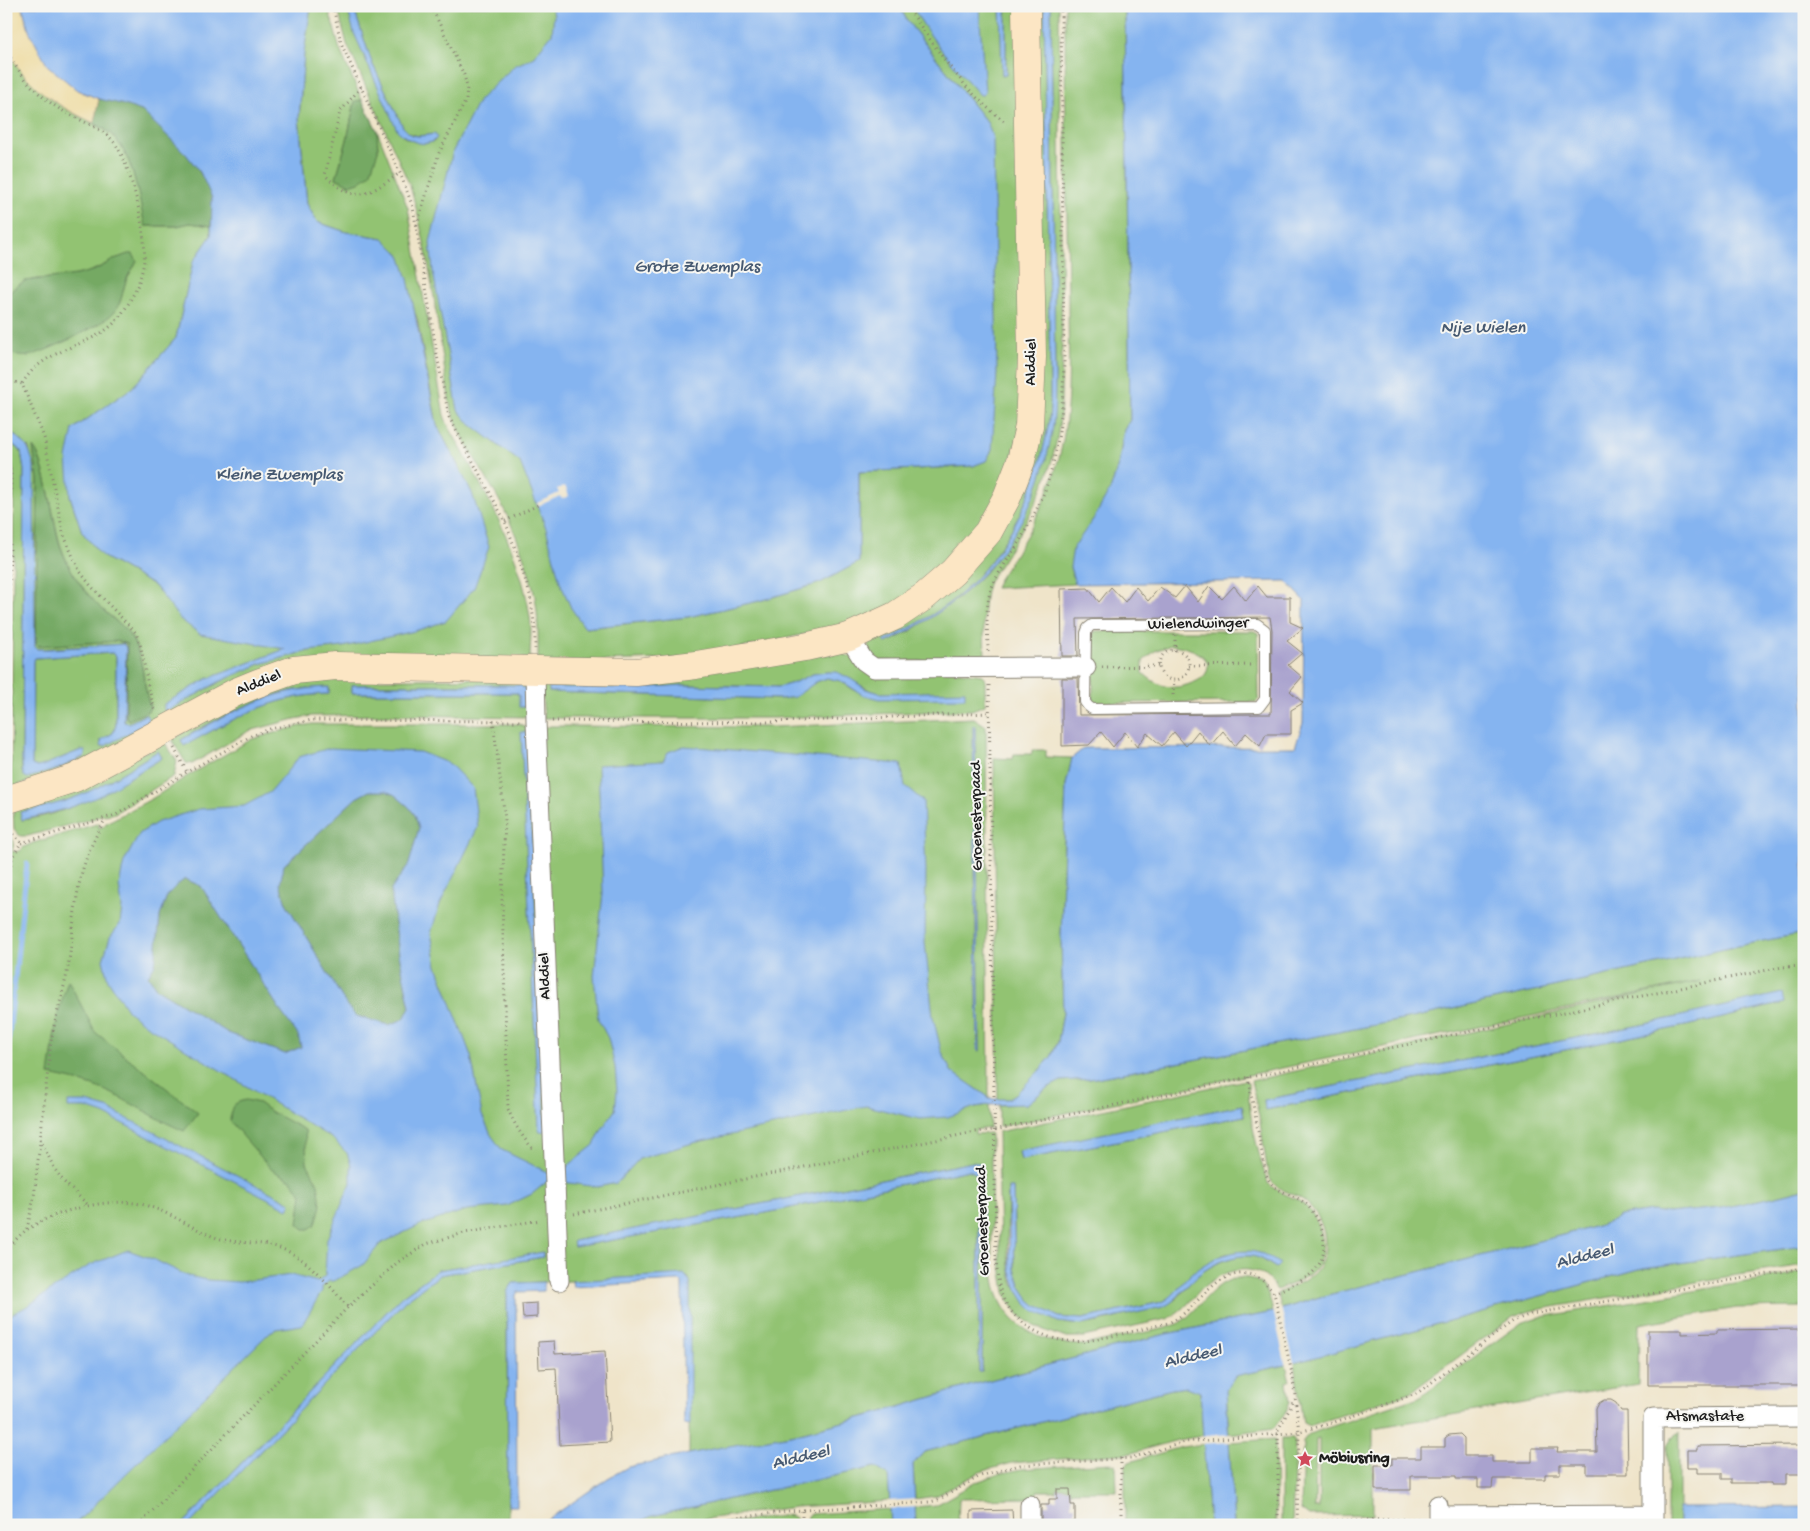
<svg xmlns="http://www.w3.org/2000/svg" width="1810" height="1531" viewBox="0 0 1810 1531" font-family="'Gochi Hand',sans-serif">
<style>
.green{fill:#92c372;stroke:#577047;fill-rule:evenodd}
.forest{fill:#75a964;stroke:#486240}
.sand{fill:#eeda9e;stroke:#857b5d}
.water{fill:#85b4f0;stroke:#506886;fill-rule:evenodd}
.pier{fill:#efe4c9}
.lines{fill:none;stroke-linecap:round;stroke-linejoin:round}
.stream{stroke:#85b4f0;stroke-width:5}
.building{fill:#a9a2ce}
.lane-casing{stroke:#868072;stroke-width:12}
.street-casing{stroke:#868072;stroke-width:21}
.secondary-casing{stroke:#868072;stroke-width:29}
.path{stroke:#868072;stroke-width:3;stroke-dasharray:1 4;stroke-linecap:butt}
.lane{stroke:#fff;stroke-width:10}
.street{stroke:#fff;stroke-width:19}
.secondary{stroke:#fce6c4;stroke-width:28}
.labels{text-anchor:middle;dominant-baseline:central;stroke-width:4;stroke-linejoin:round;paint-order:stroke}
.street-label{font-size:16px;fill:#1c1c1c;stroke:#f6f6f2}
.poi-label{font-size:16px;font-weight:bold;fill:#1c1c1c;stroke:#f6f6f2;text-anchor:start}
.water-label{font-size:18px;font-style:italic;fill:#465971;stroke:#f6f6f2}
</style>
<rect width="100%" height="100%" fill="#f6f6f2"/>
<filter id="ink" filterUnits="userSpaceOnUse"><feTurbulence type="fractalNoise" baseFrequency=".02" numOctaves="2"/><feDisplacementMap in="SourceGraphic" scale="10" xChannelSelector="R" yChannelSelector="G"/><feConvolveMatrix kernelMatrix="1 2 1 2 8 2 1 2 1" color-interpolation-filters="sRGB"/></filter>
<filter id="wash" filterUnits="userSpaceOnUse"><feTurbulence type="fractalNoise" baseFrequency=".0096" numOctaves="4" result="noise"/><feDisplacementMap in="SourceGraphic" scale="20" xChannelSelector="R" yChannelSelector="G"/><feGaussianBlur stdDeviation="1.12" result="paint"/><feColorMatrix in="noise" values="0 0 0 0 0 0 0 0 0 0 0 0 0 0 0 0 0 1.4 0 .05"/><feComposite in="paint" operator="in"/></filter>
<g filter="url(#wash)">
<rect width="100%" height="100%" fill="#efe4c9"/>
<path class="green" d="M311,6H328L340,50L362,100L355,101L347,140L336,178L378,151L377,130L408,208L444,415L447,423C480,485 520,546 530,617C532,631 530,646 530,659L327,660L123,746L11,788L14,472L12,462L6,456V439L21,451L24,470L22,772L58,769L84,758L81,750L42,766L37,767L32,765L33,661L35,658L112,653L116,656V725L113,733L101,740V746L144,715L129,723H124L126,648L124,644L37,649L33,645L35,537L29,448L18,437L6,431V350L27,356L47,349L98,325L114,312L120,302L126,280L135,265L117,258C103,266 89,273 74,276C46,281 25,272 6,298V46C24,81 46,98 80,117C93,124 109,129 118,142C135,165 139,199 146,226H177L190,223L211,226V236L193,262L176,338L132,388L73,429L70,496L82,532L102,556L155,586L166,600L286,649L207,679L164,704L165,711L239,672L260,664L308,651L472,493L437,425L417,318L383,238L346,232L317,222L307,204L299,118L304,53ZM33,449C46,458 54,528 61,547C69,570 83,591 101,608C112,618 125,627 133,640C144,659 143,686 150,707L148,711L126,717L128,650L127,644L118,641L38,646L36,644L38,480Z
M337,6H347C359,53 382,94 404,137C414,142 424,145 435,141L432,134C421,137 410,137 403,127L372,63L353,6H551L554,15L531,462L586,628L688,617L759,601L820,583L859,562V472L973,466L986,460L988,124L908,22L899,6H1000L1003,76L1006,75V6H1019L1024,421L992,513L930,584L870,620L695,658L538,663C538,641 539,619 535,597C528,565 515,529 499,500C482,469 460,439 450,405C438,332 431,256 410,186L347,44Z
M1033,6H1044L1050,376C1050,393 1051,410 1048,426C1037,490 1008,551 959,595C937,614 910,628 885,641L886,643L911,631L939,612L960,597L985,573L1029,507L1053,425L1055,377L1051,6H1059L1062,360C1061,385 1062,409 1058,433C1049,489 1020,535 989,581C980,606 985,634 985,661H880C871,656 865,650 870,639L911,613L1026,467Z
M1065,6H1125L1130,420L1124,430L1119,462L1111,488L1070,567L1075,584L995,588L999,579C1026,539 1046,505 1059,458C1072,412 1068,346 1068,299C1067,201 1065,104 1065,6Z
M6,464L9,471L6,638Z
M1095,631H1254L1258,633L1259,699L1256,702L1095,703L1093,701V634ZM1171,645C1183,646 1213,653 1207,671C1205,677 1198,681 1192,683C1173,691 1158,687 1143,673V661L1155,651Z
M841,653L851,657L983,675L985,680V705L972,710L774,718H544L541,681ZM827,672C848,673 860,689 880,693L854,690L841,681L827,678L816,682L795,696L780,699L549,692L682,685L779,687L793,683L813,674Z
M527,678L532,717L390,715L312,716L295,719L249,731L192,764L186,763L173,742V739L218,711L301,680ZM352,685H520L519,696L517,693H352ZM329,688V694C272,695 232,720 185,745L181,740C207,723 260,696 290,691C303,688 316,689 329,688Z
M974,718L986,726L989,1100L987,1096L974,1087L975,1107L989,1105L990,1128L975,1130V1134L990,1133L991,1135C991,1164 991,1194 992,1223C992,1246 990,1272 998,1295C1011,1331 1049,1345 1084,1345C1102,1341 1119,1337 1137,1334C1149,1331 1163,1330 1175,1325C1201,1313 1214,1274 1247,1278C1265,1280 1270,1297 1273,1312L1166,1334L979,1383L879,1413L796,1434L689,1454L690,1282L688,1277L513,1283L507,1292L508,1525H189L405,1301L440,1275L543,1257V1253L438,1270L401,1297L182,1525H6V828L14,842L12,852L20,851L24,847L33,843L100,823L98,828L104,826L106,823L153,798L189,775L252,739L296,727L312,724H518C524,725 525,727 530,730C538,733 544,727 551,726L773,727ZM973,727H975L980,1051L978,1050ZM973,1162L979,1163L982,1168V1372L979,1371V1175L969,1170L771,1212L574,1247V1241Z
M165,743L177,761L174,776L115,813C108,816 101,813 95,818L28,836H20L14,829L13,810ZM158,751L162,758C118,784 74,814 22,820L21,812C47,807 74,800 98,787C119,776 138,763 158,751Z
M1032,750H1046V757L1072,758L1066,785L1061,937L1063,1013L1058,1042L1051,1057L1038,1072L1016,1094L1008,1099L998,1100L994,758L1013,759L1014,754H1032Z
M1802,933H1804V1189L1777,1196L1722,1208L1668,1213L1652,1211L1619,1216L1612,1221L1594,1227L1320,1297L1281,1309L1278,1293C1290,1287 1306,1282 1315,1272C1334,1251 1324,1215 1303,1200C1289,1190 1274,1192 1268,1174L1259,1116L1251,1081L1700,981L1004,1126H999V1105L1027,1104L1047,1088L1060,1081L1090,1079L1172,1064L1412,1018L1747,944ZM1781,994L1784,1003L1710,1021L1266,1110L1264,1100L1646,1024Z
M1245,1080L1248,1083C1248,1113 1258,1155 1268,1183C1277,1193 1291,1195 1302,1203C1321,1217 1332,1253 1312,1272C1303,1280 1289,1285 1277,1290C1274,1286 1271,1281 1267,1278C1247,1261 1218,1273 1201,1289C1190,1301 1182,1313 1167,1319L1083,1337H1064L1054,1334L1034,1326L1019,1315L1009,1301L1005,1292L1000,1259L998,1132ZM1242,1105L1244,1116L1021,1160L1019,1152ZM1013,1188L1015,1269L1021,1287L1029,1299L1036,1306L1059,1317L1082,1319L1162,1302L1171,1297L1224,1254L1260,1253L1276,1268C1271,1265 1265,1261 1260,1258C1239,1250 1209,1265 1194,1279C1187,1285 1181,1297 1173,1301C1163,1307 1148,1308 1136,1312C1098,1323 1062,1336 1030,1304C1022,1297 1016,1290 1012,1280C1005,1258 1008,1213 1008,1189Z
M1804,1246V1265L1731,1276L1530,1311L1513,1317L1411,1392L1309,1426L1303,1423L1294,1363L1643,1268Z
M1804,1272V1307L1737,1308L1639,1324L1638,1384L1373,1428V1515L1309,1516L1301,1510L1303,1441L1309,1434L1419,1397L1521,1323L1536,1318ZM1319,1439V1508H1315L1316,1440Z
M1286,1365L1290,1381L1287,1382L1290,1402L1287,1410L1274,1428L1229,1434L1226,1390L1234,1376Z
M1187,1387L1200,1391L1203,1436L1178,1440L1132,1453L1012,1463L980,1472L936,1496L915,1499L913,1464L924,1452L1172,1389Z
M1679,1432V1525H1667V1445L1672,1437Z
M1281,1438H1293L1295,1442L1292,1525H1281Z
M1275,1439L1276,1525H1234L1229,1442Z
M1204,1444L1209,1525H1125V1468L1129,1462L1182,1447Z
M1111,1463L1115,1464L1116,1467L1117,1491H1070V1488H1056V1491H1037V1498L959,1499L958,1525H916L915,1507L936,1505L976,1482L999,1474L1021,1469Z
M875,1467L888,1474L890,1501L795,1507L660,1525H631L652,1516Z
M890,1509L891,1525H806L807,1516L810,1514Z
M789,1515L796,1518L797,1525H713Z"/>
<path class="forest" d="M99,99C113,102 131,104 143,112C165,128 207,172 212,199C213,207 211,217 211,226L190,223L177,226H145C139,199 135,165 118,142C112,133 103,128 94,123Z
M362,100L377,130L378,151L370,174L359,182L350,185L336,178L347,140L355,101Z
M128,254H133L137,261C134,268 128,274 126,281C122,292 122,304 113,313C101,326 46,352 28,356C20,358 12,354 6,350V298L14,288L25,281L76,275L95,270L117,258Z
M33,447C46,460 53,524 60,545C68,569 83,591 101,608C112,619 126,627 133,641C144,660 143,686 150,707L148,711L129,720L126,717L127,644L118,641L38,646L36,644L38,480Z
M369,791H386L395,795L409,807L415,815L419,828L409,864L391,890L399,954L410,1007L404,1019L389,1025L356,1016L347,1006L286,903L280,884L284,865L356,798Z
M185,879L201,886L282,1013L299,1035L301,1047L285,1054L228,1033L157,989L148,976L155,964L160,916L167,895L177,885Z
M68,980L95,1032L198,1113L184,1131C160,1121 139,1107 115,1095C95,1085 71,1079 49,1075L57,1017Z
M246,1100L259,1103L271,1112L305,1130L307,1163L318,1184L321,1205L316,1224L309,1229H304L298,1224L302,1194L291,1180L272,1170L230,1121C231,1108 231,1103 246,1100Z"/>
<path class="sand" d="M6,6H22L30,33L77,90L99,99L94,123C63,109 37,93 17,66C13,60 8,52 6,45C4,33 6,18 6,6Z"/>
<path class="water" d="M22,6H311L304,53L299,118L307,204L317,222L346,232L383,238L400,255L408,279L437,425L472,493L489,547L474,588L446,621L415,631L343,647L308,651L260,664L219,682L167,711L164,710V704L207,679L285,649L200,634L180,619L155,586L102,556L82,532L70,496L67,458L73,429L132,388L176,338L193,262L211,236L212,198L200,172L186,154L142,111L121,104L99,99L77,90L47,65L30,33Z
M347,6H353L372,63L403,127L411,135L419,136L435,134L437,138C425,150 407,140 397,130L354,33Z
M551,6H899L908,22L988,124L993,139L997,373L992,450L986,461L973,466L859,472V562L820,583L759,601L688,617L585,628L571,608L560,582L546,528L520,462L469,423L458,410L433,272L430,242L453,151L479,100L514,66L532,58L552,34L554,15Z
M912,6H979L985,92L983,95H980C955,67 930,39 912,6Z
M1000,6H1006V75L1002,76Z
M1044,6H1051L1055,377C1055,393 1055,410 1053,426C1037,529 978,599 886,643L884,641C910,628 937,614 959,595C1008,552 1037,490 1048,426C1051,410 1050,393 1050,376Z
M1125,6H1804V933L1747,944L1412,1018L1172,1064L1090,1079L1061,1081L1047,1088L1027,1104L989,1105L975,1107L948,1117L920,1119L866,1106L693,1143L639,1159L617,1183L597,1187L549,1180L532,1194L507,1206L467,1210L420,1225L380,1244L363,1265L334,1281H329L322,1287V1291L302,1325L276,1329L270,1332L74,1525H6V1317L24,1308L90,1265L128,1250L155,1260L188,1276L208,1280L240,1282L291,1275L318,1282L325,1276L327,1239L351,1183V1165L347,1153L333,1139L146,1025L128,1011L108,980L103,960L110,937L120,924L122,907L119,885L124,862L140,833L158,822L199,809L244,806L270,792L299,757L330,748L420,752L450,764L473,788L478,827L440,904L431,933L437,966L471,1056L482,1115L491,1135L502,1150L549,1173H559L594,1145L602,1129L615,1110L617,1091L615,1067L608,1038L598,1019L594,976L603,893L598,765L663,761L668,752L684,746L901,764L905,786L923,801L926,870L925,942L933,1017L941,1050L951,1071L987,1096L989,1099H1008L1016,1094L1038,1072L1051,1057L1058,1042L1063,1013L1061,937L1066,785L1072,758L1084,748L1295,747L1303,723L1304,600L1286,581L1075,584L1070,567L1073,548L1094,518L1111,488L1119,462L1124,430L1130,420ZM369,791H386L395,795L409,807L415,815L419,828L409,864L391,890L399,954L410,1007L404,1019L389,1025L356,1016L347,1006L286,903L280,884L284,865L356,798ZM185,879L201,886L282,1013L298,1035L301,1047L285,1054L228,1033L157,989L148,976L155,964L160,916L167,895L177,885Z
M6,431C25,441 29,446 34,466L35,647L37,649H48L124,644L126,648L124,722L129,723L146,714L150,721L105,746H101V740L113,733L116,725V656L112,653L35,658L33,661L32,765L37,767L42,766L81,750L85,751V756L58,769L27,778L23,775L22,763L24,470L21,451L6,439Z
M827,672H837L851,679L866,689L880,693L965,691V698L879,699L863,695L841,681L827,678L816,682L795,697L780,699L549,692V687L638,688L682,685L779,687L793,683L813,674Z
M352,685H520L527,690V707H519V696L517,693H352Z
M329,687V694C272,695 232,720 184,746L181,740C230,713 271,688 329,687Z
M973,726H975L980,1051H978Z
M521,732H527L546,1131L539,1132Z
M158,751L162,758C142,770 123,782 103,794C78,807 49,814 22,820L20,812C47,807 74,800 98,787C119,776 138,763 158,751Z
M1782,993L1784,1003L1710,1021L1265,1110L1264,1100L1646,1024Z
M68,1102H87L107,1108L291,1203L288,1209L104,1114L86,1108H68Z
M1242,1105L1244,1116L1021,1160L1019,1151Z
M973,1162L979,1163L982,1168V1372H979V1175L969,1170L771,1212L574,1247L573,1241Z
M1008,1188H1013L1015,1269L1021,1287L1029,1299L1036,1305L1059,1317L1082,1319L1162,1302C1174,1297 1180,1285 1189,1276C1206,1260 1236,1246 1260,1253C1266,1254 1274,1261 1280,1264L1276,1268C1271,1265 1265,1260 1259,1258C1238,1250 1206,1266 1192,1281C1182,1290 1176,1302 1163,1307L1082,1325L1058,1322L1033,1310L1025,1302L1017,1289L1010,1270Z
M1804,1189V1246L1643,1268L1294,1363L1235,1376L1226,1390L1234,1525H1209L1200,1392L1187,1387L1172,1389L924,1452L913,1464L916,1525H891L888,1475L875,1467L652,1516L631,1525H540L608,1478L628,1467L712,1449L796,1434L879,1413L979,1383L1166,1334L1273,1312L1320,1297L1594,1227L1612,1221L1619,1216L1652,1211L1668,1213L1722,1208L1777,1196Z
M543,1252V1257L440,1275L405,1301L189,1525H182L401,1297L438,1270Z
M684,1274L690,1281V1425L684,1424L682,1282L679,1281L573,1287L572,1281Z
M544,1282V1291L518,1292L516,1295L517,1506H508L507,1292L513,1283Z
M1804,1507V1525H1679V1508Z"/>
<path class="pier" d="M565,486L569,496L562,499L560,496L538,506L537,503L559,493L557,489Z
M1281,1307L1295,1366L1286,1367L1273,1309Z
M1231,1434L1232,1442L1201,1444V1436Z
M917,1499L918,1507L888,1509L887,1501Z"/>
<g class="lines">
<path class="stream" d="M6,1063L27,864"/>
</g>
<g id="blocks">
<path class="building" d="M1185,586L1198,602L1209,586L1222,599L1234,586L1246,601L1258,586L1267,597H1290V622L1303,628L1287,641L1302,653L1288,665L1302,677L1290,691L1303,703L1291,710V734H1266L1260,746L1246,733L1235,746L1223,731L1210,746L1198,731L1186,746L1174,732L1162,746L1147,733L1137,747L1125,732L1113,747L1101,732L1089,745L1062,746V678H1078L1079,715L1271,714L1272,630L1270,617L1077,619L1078,656H1062L1061,589L1088,588L1099,602L1111,587L1125,602L1136,587L1148,601L1160,587L1175,598Z
M537,1303V1317L523,1318L522,1304Z
M1801,1329V1361H1804V1385H1648V1330H1682V1334L1717,1333V1330Z
M554,1341L555,1354L605,1351L610,1442L560,1445L556,1368L539,1369L538,1342Z
M1604,1400H1611L1616,1403L1621,1411H1627L1628,1474H1587V1465H1560V1474H1545V1479H1493L1492,1488H1478V1479H1456V1476H1411V1490H1375V1465H1392V1458H1421V1447H1445V1438L1449,1435L1460,1434L1464,1438V1456H1492V1462H1532V1448H1558L1557,1452H1597L1596,1409L1599,1403Z
M1801,1445V1474H1786V1485H1771V1483H1731V1479H1722V1473H1697V1468H1687V1450H1697V1446Z
M1057,1489H1070L1071,1505H1075V1522H1072V1525H1049V1522H1041V1505H1049V1499H1057Z
M1012,1510L1013,1525H971V1511Z"/>
</g>
</g>
<g filter="url(#ink)">
<use href="#blocks" fill-opacity="0" stroke="#868072" stroke-width="1"/>
<g class="lines">
<g class="lane-casing">
<path id="lane" d="M1257,624L1265,630V699L1259,707L1092,709L1088,706L1085,702L1086,633L1088,628L1092,625Z"/>
</g>
<g class="street-casing">
<path id="street" d="M849,637L864,661L874,668L1086,667
M535,670L536,721L559,1281
M1438,1505V1516L1653,1515
M1030,1525V1505
M1653,1525V1418L1804,1417"/>
</g>
<g class="secondary-casing">
<path id="secondary" d="M6,800L75,778L236,692L258,683L294,670L336,666L636,672L696,665L805,647L849,637L895,616L925,596L953,572L988,532L1007,497L1021,461L1029,426L1032,357L1026,6"/>
</g>
<path class="path" d="M333,6L341,43L400,173L413,207L437,355L449,417L505,521L519,559L530,595L535,628V649
M907,6C935,47 966,95 1007,123
M6,49C19,75 39,98 65,112C80,121 101,127 113,141C130,160 148,236 144,261C141,282 132,300 120,316C98,348 45,344 22,384L44,437L63,533L71,552L79,570L91,586L136,633L141,647L148,686L155,711
M361,87L340,112L325,175C356,206 367,195 400,173
M417,225L439,153L466,100L467,87L464,75L431,6
M6,380L22,384
M6,460L11,471L7,778
M505,521L538,505
M1159 665a15 15 0 1 1 30 0a15 15 0 1 1-30 0Z
M988,651C988,631 984,606 992,587C998,572 1008,560 1016,547C1026,530 1036,512 1044,493C1060,450 1063,406 1064,361L1061,6
M1175,651V635
M1189,666L1252,665
M1102,667L1159,666
M989,685L996,1259C997,1271 998,1282 1001,1293C1013,1326 1052,1345 1085,1341C1113,1337 1141,1329 1168,1323C1196,1312 1207,1278 1239,1274C1256,1272 1264,1281 1274,1293L1293,1378L1299,1432L1297,1525
M1173,695L1174,680
M493,720L505,819L502,898L508,1109C515,1126 523,1138 535,1151
M552,721L773,722L988,713
M174,748L187,772
M21,843L116,815L187,772L251,736L270,729L312,720L521,721
M6,884L13,856L21,843L11,830L9,821
M1248,1077L1266,1174C1273,1193 1287,1191 1302,1201C1323,1216 1334,1254 1312,1273C1302,1282 1287,1287 1274,1293
M40,1139L54,1168L64,1182L88,1205
M574,1214L975,1132L994,1130L1782,967L1804,966
M27,1229L34,1197L51,1041C55,1020 61,999 66,978C73,944 73,909 81,876C86,856 94,838 105,820
M6,1250C13,1243 20,1234 28,1229C56,1210 115,1195 148,1206C173,1214 193,1229 217,1238C234,1243 252,1242 269,1245C304,1252 326,1282 348,1307L398,1262L426,1244L464,1233L540,1220
M1121,1458V1525
M802,1511V1525
M1297,1521L1422,1519
M139,1525L348,1307
M684,1525L789,1511L929,1502L938,1500L980,1476L1020,1465L1131,1458L1185,1442L1299,1432L1332,1423L1416,1394L1513,1321L1531,1314L1804,1268
M1278,1525V1430L1295,1399"/>
<use href="#lane" class="lane"/>
<use href="#street" class="street"/>
<use href="#secondary" class="secondary"/>
</g>
</g>
<defs>
<g id="sight-bare" transform="scale(1.35)"><path d="M0-6L1.8-2.2L6-1.7L2.9 1.2L3.7 5.4L0 3.3L-3.7 5.4L-2.9 1.2L-6-1.7L-1.8-2.2Z" fill="#d1495b" stroke="#f6f6f2" stroke-width="2.5" paint-order="stroke"/></g>
</defs>
<g fill-rule="evenodd">
<use href="#sight-bare" x="1305" y="1459"/>
</g>
<g class="labels">
<g class="street-label">
<text transform="translate(1032 362) rotate(-90)">Alddiel</text>
<text transform="translate(1198 625) rotate(-1)">Wielendwinger</text>
<text transform="translate(259 684) rotate(-22)">Alddiel</text>
<text transform="translate(978 816) rotate(-91)">Groenesterpaad</text>
<text transform="translate(546 976) rotate(-92)">Alddiel</text>
<text transform="translate(984 1221) rotate(-92)">Groenesterpaad</text>
<text x="1705" y="1417">Atsmastate</text>
</g>
<g class="poi-label">
<text x="1319" y="1459">Möbiusring</text>
</g>
<g class="water-label">
<text x="697" y="267">Grote Zwemplas</text>
<text x="1483" y="328">Nije Wielen</text>
<text x="279" y="475">Kleine Zwemplas</text>
<text transform="translate(1585 1257) rotate(-14)">Alddeel</text>
<text transform="translate(1193 1357) rotate(-13)">Alddeel</text>
<text transform="translate(801 1458) rotate(-13)">Alddeel</text>
</g>
</g>
<rect width="1810" height="1531" fill="none" stroke="#f6f6f2" stroke-width="25"/>
</svg>
